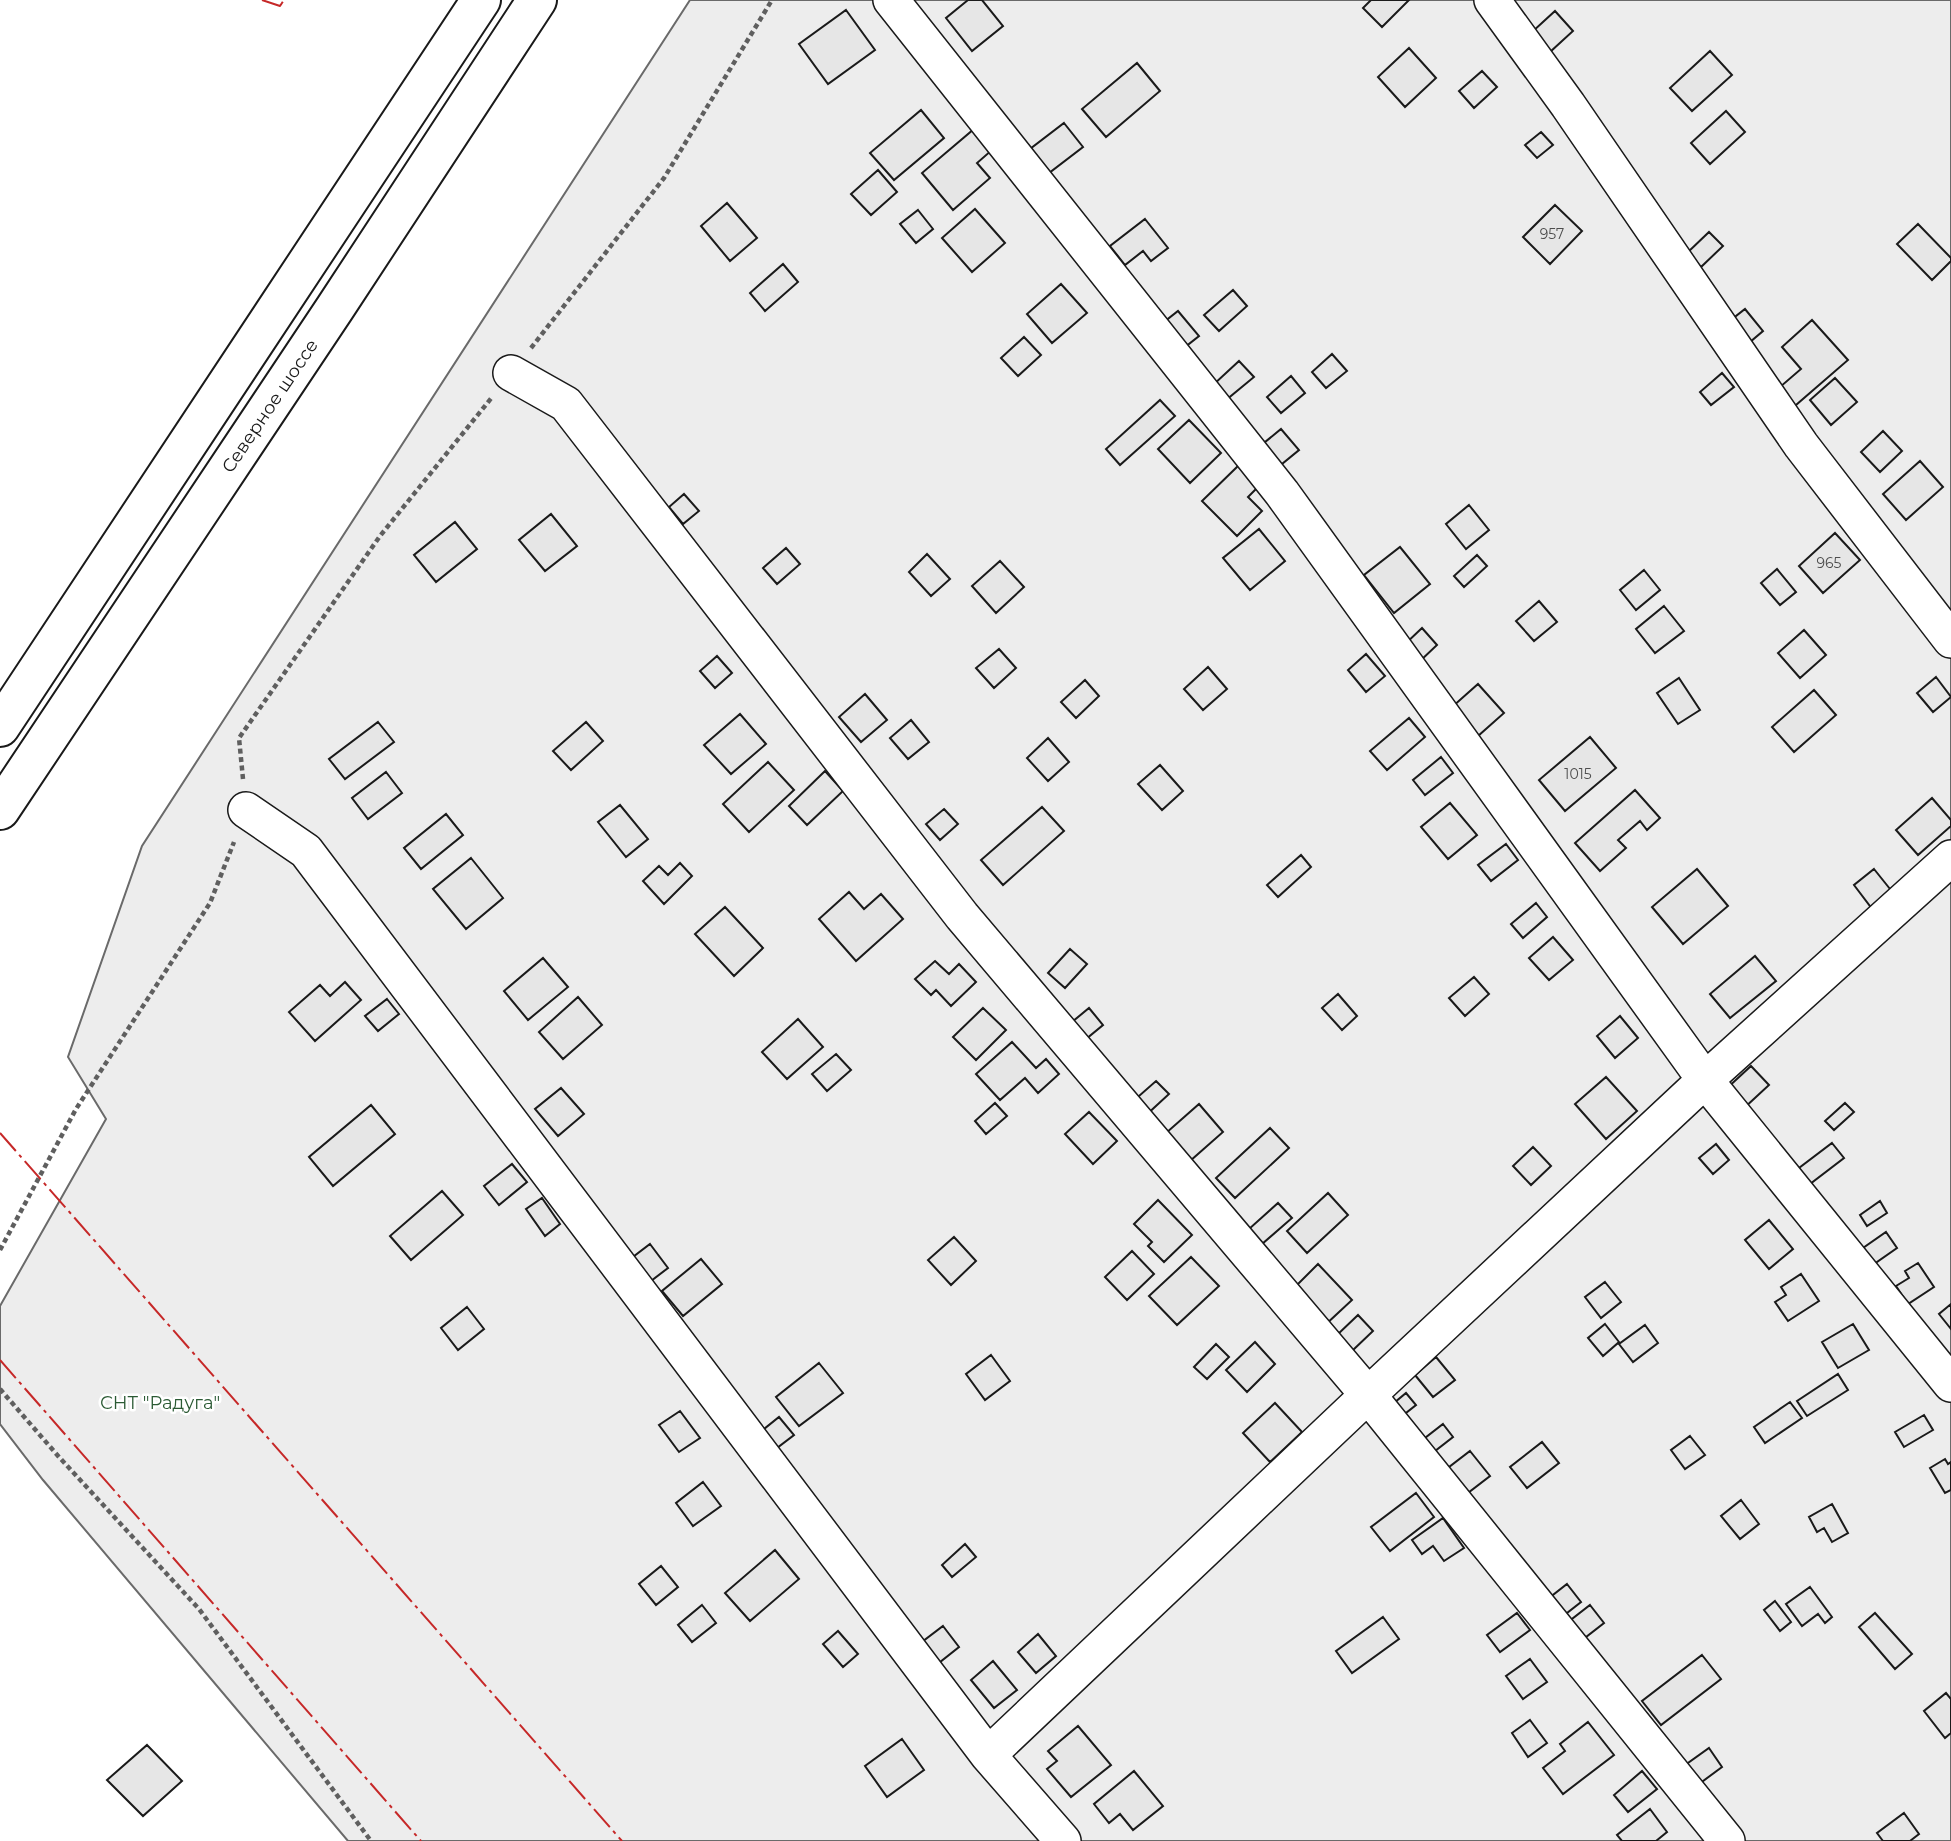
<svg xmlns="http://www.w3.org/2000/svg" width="1951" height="1841" viewBox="0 0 1951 1841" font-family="Montserrat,sans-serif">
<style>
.built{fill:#ededed;stroke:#6a6a6a;stroke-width:2}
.building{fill:#e6e6e6;stroke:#1a1a1a;stroke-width:2}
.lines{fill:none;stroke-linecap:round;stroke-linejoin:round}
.minor-casing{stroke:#1a1a1a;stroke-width:38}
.major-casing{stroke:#1a1a1a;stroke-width:42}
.path{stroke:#5f5f5f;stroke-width:4.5;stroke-dasharray:5 3.5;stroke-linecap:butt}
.minor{stroke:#fff;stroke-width:35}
.major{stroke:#fff;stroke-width:38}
.power{stroke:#c62828;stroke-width:2;stroke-dasharray:24 5 3.5 5;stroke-linecap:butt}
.labels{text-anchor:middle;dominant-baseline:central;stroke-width:5;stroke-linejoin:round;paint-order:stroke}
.number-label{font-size:14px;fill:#4d4d4d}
.street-label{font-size:18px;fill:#1a1a1a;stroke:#fff}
.park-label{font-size:18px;fill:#2b5a34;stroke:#fff}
</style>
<rect width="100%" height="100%" fill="#fff"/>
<path class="built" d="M690,0H1951V1841H348L43,1480L0,1424V1306L106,1119L68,1057L142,846Z"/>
<path class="building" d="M968,0H982L1003,26L972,51L946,18Z
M1371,0H1409L1382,27L1363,8Z
M846,10L875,50L828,84L799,44Z
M1555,11L1573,31L1550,52L1532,32Z
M1409,48L1436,78L1405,107L1378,77Z
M1710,51L1732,75L1692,111L1670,88Z
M1137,63L1160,91L1106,137L1082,109Z
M1482,71L1497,87L1474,108L1459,91Z
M921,110L944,138L894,180L870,153Z
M1726,111L1745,132L1710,164L1691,143Z
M1064,123L1083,147L1049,173L1030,149Z
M974,129L992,150L977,163L990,178L953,210L922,173Z
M1541,132L1553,145L1537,158L1525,145Z
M878,170L897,192L871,215L851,194Z
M727,203L757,238L730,261L701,226Z
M1555,205L1582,231L1550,264L1523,237Z
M975,209L1005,243L972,272L942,238Z
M918,210L933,229L916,243L900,224Z
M1145,219L1168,248L1151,261L1143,251L1125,265L1110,246Z
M1918,224L1951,258V261L1932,280L1897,244Z
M1709,232L1723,246L1701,267L1687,253Z
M783,264L798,282L765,311L750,293Z
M1061,284L1087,313L1052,343L1027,314Z
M1233,290L1247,306L1219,331L1204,315Z
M1745,309L1763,331L1750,342L1731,320Z
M1178,311L1199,336L1180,351L1159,326Z
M1812,320L1848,360L1789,411L1773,393L1801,369L1782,347Z
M1024,337L1041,355L1018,376L1001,358Z
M1332,354L1347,371L1326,388L1312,372Z
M1239,361L1254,377L1226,400L1213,385Z
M1722,373L1734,387L1711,405L1700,392Z
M1291,376L1305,393L1281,413L1267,397Z
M1835,378L1857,402L1831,425L1810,400Z
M1160,400L1175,416L1120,465L1106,449Z
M1189,420L1221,453L1190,483L1158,449Z
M1281,429L1299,450L1277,468L1259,447Z
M1883,431L1902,451L1880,472L1861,452Z
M1920,461L1943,487L1906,520L1883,494Z
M1238,466L1258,487L1248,497L1262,511L1237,536L1202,501Z
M684,494L699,511L683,524L669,507Z
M1469,505L1489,530L1466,549L1446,524Z
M551,514L577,546L545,571L519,540Z
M455,522L477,549L436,582L414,555Z
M1259,529L1285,561L1250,590L1223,558Z
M1835,533L1860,560L1823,593L1799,566Z
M1400,547L1430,584L1394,613L1364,575Z
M786,548L800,564L777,584L763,568Z
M927,554L950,579L931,596L909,572Z
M1477,555L1487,566L1464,587L1454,576Z
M1000,561L1024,587L996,613L972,586Z
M1777,569L1796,592L1780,605L1761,583Z
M1644,570L1660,590L1636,610L1620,590Z
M1539,601L1557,622L1534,641L1516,621Z
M1664,606L1684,631L1655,653L1636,629Z
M1422,628L1437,645L1419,662L1404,645Z
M1804,630L1826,655L1800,678L1778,653Z
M999,649L1016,668L994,688L976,668Z
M1366,654L1385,676L1366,692L1348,670Z
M717,656L732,673L715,688L700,671Z
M1208,667L1227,689L1203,710L1184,689Z
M1936,677L1951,697L1933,712L1917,693Z
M1679,678L1700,710L1678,724L1657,693Z
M1085,680L1099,696L1076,718L1061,702Z
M1478,684L1504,713L1478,736L1452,707Z
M1814,690L1836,715L1794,752L1772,727Z
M865,694L887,720L861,742L839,717Z
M740,714L766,744L731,774L704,745Z
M1409,718L1425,737L1387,770L1370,751Z
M911,720L929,742L908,759L890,738Z
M378,722L394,742L345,779L329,759Z
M586,722L603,741L571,770L553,751Z
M1590,737L1616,768L1565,811L1539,780Z
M1048,738L1069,762L1048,781L1027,758Z
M1441,757L1453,773L1425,795L1413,780Z
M768,762L794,790L749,832L723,804Z
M1160,765L1183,791L1162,810L1138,784Z
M825,771L843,791L807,825L789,806Z
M386,772L402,793L368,819L352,798Z
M1635,790L1660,818L1647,830L1640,821L1618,840L1626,848L1600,871L1575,843Z
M1932,798L1951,820V826L1918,855L1896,830Z
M1450,803L1477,835L1448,859L1421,827Z
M620,805L648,839L626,857L598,822Z
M1042,807L1064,831L1003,885L981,860Z
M944,809L958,824L940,840L926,824Z
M446,814L463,835L421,869L404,848Z
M1506,844L1518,860L1491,881L1478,865Z
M1301,855L1311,867L1278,897L1267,885Z
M471,858L503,898L466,929L433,889Z
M680,863L692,876L664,904L643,881L659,866L668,875Z
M1697,869L1728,906L1683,944L1652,907Z
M1874,869L1894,894L1873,910L1854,885Z
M849,892L864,909L881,894L903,919L856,961L819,919Z
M1536,903L1547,917L1523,938L1511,924Z
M725,907L763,948L734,976L695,934Z
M1553,937L1573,960L1549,980L1529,958Z
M1070,949L1087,964L1065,988L1048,973Z
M1755,956L1776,981L1730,1018L1710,994Z
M543,958L568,987L528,1020L504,991Z
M935,961L949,974L959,964L976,982L951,1006L936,990L931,995L915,979Z
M1474,977L1489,994L1465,1016L1449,998Z
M345,982L361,1000L315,1041L289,1012L320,985L330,996Z
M1338,994L1357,1016L1342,1030L1322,1008Z
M578,997L602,1025L563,1059L539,1032Z
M387,999L399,1014L378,1031L365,1016Z
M983,1008L1006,1030L976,1060L953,1037Z
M1089,1008L1103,1025L1086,1039L1072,1022Z
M1620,1016L1638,1038L1615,1058L1597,1036Z
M798,1019L823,1047L787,1079L762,1052Z
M1012,1042L1036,1068L1046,1059L1059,1074L1038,1093L1025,1078L1000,1100L976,1074Z
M836,1054L851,1070L827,1091L812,1074Z
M1751,1066L1769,1085L1743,1109L1725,1090Z
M1606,1077L1637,1111L1606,1139L1575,1104Z
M1156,1081L1169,1094L1144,1117L1131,1103Z
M561,1088L584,1114L558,1136L535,1109Z
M995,1103L1007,1116L986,1134L975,1121Z
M1845,1103L1854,1112L1834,1130L1825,1121Z
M1199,1104L1223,1132L1190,1161L1166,1133Z
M371,1105L395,1134L333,1186L309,1157Z
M1089,1112L1117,1141L1093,1164L1065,1134Z
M1270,1128L1289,1148L1235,1198L1216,1178Z
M1832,1143L1844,1158L1810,1184L1799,1168Z
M1716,1144L1729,1160L1713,1174L1699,1158Z
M1533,1147L1551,1166L1531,1185L1513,1166Z
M512,1164L527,1182L499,1205L484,1186Z
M442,1191L463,1215L411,1260L390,1236Z
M1328,1193L1348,1215L1307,1253L1287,1231Z
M542,1198L560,1224L545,1236L526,1209Z
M1158,1200L1192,1235L1164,1262L1148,1246L1152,1242L1134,1224Z
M1880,1201L1887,1213L1867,1226L1860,1215Z
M1278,1203L1292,1218L1262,1244L1249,1229Z
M1769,1220L1793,1249L1769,1269L1745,1240Z
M1886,1232L1897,1248L1874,1264L1863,1248Z
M954,1237L976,1261L951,1285L928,1260Z
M650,1244L668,1268L647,1284L629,1260Z
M1132,1251L1154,1274L1127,1300L1105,1277Z
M1191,1257L1219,1286L1177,1325L1149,1296Z
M701,1259L722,1284L683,1316L662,1291Z
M1918,1263L1934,1287L1908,1304L1896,1286L1909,1278L1905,1271Z
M1318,1264L1352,1300L1324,1326L1291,1291Z
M1801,1274L1819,1301L1788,1321L1775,1302L1786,1295L1781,1287Z
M1605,1282L1621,1302L1601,1318L1585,1297Z
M1951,1304V1329L1939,1314Z
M467,1307L484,1329L458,1350L441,1328Z
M1358,1315L1373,1331L1352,1351L1337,1335Z
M1605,1324L1619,1342L1603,1356L1588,1338Z
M1853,1324L1869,1350L1838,1368L1822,1342Z
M1645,1325L1658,1343L1633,1362L1619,1344Z
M1255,1342L1275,1364L1247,1392L1226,1370Z
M1216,1344L1229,1357L1207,1379L1194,1367Z
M991,1355L1010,1381L985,1400L966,1374Z
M1436,1357L1455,1380L1433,1397L1415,1375Z
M819,1363L843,1393L799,1426L776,1397Z
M1838,1374L1848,1390L1807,1416L1797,1401Z
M1406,1393L1416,1405L1397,1420L1388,1408Z
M1790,1402L1802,1418L1765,1443L1754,1427Z
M1275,1403L1302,1432L1270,1462L1243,1433Z
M680,1411L700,1438L679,1452L659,1425Z
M1924,1415L1933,1430L1904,1447L1895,1432Z
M779,1417L794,1435L773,1451L759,1433Z
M1443,1424L1453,1437L1426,1458L1416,1445Z
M1690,1436L1705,1455L1685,1469L1671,1450Z
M1542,1442L1559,1463L1527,1488L1510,1467Z
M1470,1451L1490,1476L1460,1499L1440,1474Z
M1945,1459L1948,1464L1951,1462V1490L1945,1493L1930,1468Z
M703,1482L721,1506L693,1526L676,1503Z
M1416,1493L1434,1517L1390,1551L1371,1527Z
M1741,1500L1759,1524L1740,1539L1721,1516Z
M1832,1504L1848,1533L1832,1542L1824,1528L1817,1532L1809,1517Z
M1443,1518L1464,1548L1444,1561L1433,1546L1422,1554L1412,1540Z
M965,1544L976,1557L952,1577L942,1565Z
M775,1550L799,1579L750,1621L725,1593Z
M661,1566L678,1587L656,1605L639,1584Z
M1567,1584L1581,1602L1558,1620L1544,1602Z
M1810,1587L1832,1617L1825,1623L1818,1614L1802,1626L1786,1604Z
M1775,1601L1791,1622L1780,1631L1764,1610Z
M702,1605L716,1623L692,1642L678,1625Z
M1590,1605L1604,1623L1577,1644L1563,1626Z
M1517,1613L1530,1630L1500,1652L1487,1635Z
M1875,1613L1912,1654L1895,1669L1859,1627Z
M1383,1617L1399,1639L1352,1673L1336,1651Z
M943,1626L959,1647L935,1666L918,1645Z
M838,1631L858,1654L843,1667L823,1644Z
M1038,1634L1056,1656L1036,1673L1018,1652Z
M1702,1655L1721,1679L1661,1725L1642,1701Z
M1530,1659L1547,1682L1523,1699L1506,1676Z
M993,1661L1017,1690L994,1708L971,1680Z
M1946,1693L1951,1699V1733L1945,1738L1924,1711Z
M1530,1720L1547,1743L1528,1757L1512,1733Z
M1588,1722L1614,1755L1563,1794L1543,1768L1565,1751L1560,1744Z
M1078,1726L1111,1765L1071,1797L1047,1769L1057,1761L1048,1751Z
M902,1739L924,1770L887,1797L865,1766Z
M147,1745L182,1781L143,1816L107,1780Z
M1709,1748L1722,1767L1695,1787L1681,1768Z
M1134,1771L1163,1806L1133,1830L1120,1814L1109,1823L1094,1804Z
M1642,1771L1657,1789L1628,1812L1614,1795Z
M1650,1809L1667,1832L1656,1841H1622L1617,1835Z
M1904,1813L1919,1834L1910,1841H1883L1877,1833Z"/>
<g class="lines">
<g class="minor-casing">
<path id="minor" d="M891,0L1282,493L1705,1080L1951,1384
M1492,0L1568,105L1801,445L1951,640
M511,373L566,404L962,916L1368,1395L1727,1841
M246,810L306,851L988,1755L1063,1841
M988,1755L1368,1395L1705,1080L1951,858"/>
</g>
<g class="major-casing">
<path id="major" d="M0,727L481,0
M0,810L335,308L537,0"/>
</g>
<path class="path" d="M531,348L664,178L772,0
M243,779L239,738L380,536L493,396
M0,1250L76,1109L210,903L234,842
M0,1389L59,1457L199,1609L371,1841"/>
<use href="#minor" class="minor"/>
<use href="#major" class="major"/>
<path class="power" d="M262,0L280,6L284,0
M0,1133L622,1841
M0,1360L421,1841"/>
</g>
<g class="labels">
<g class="number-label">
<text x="1552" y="234">957</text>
<text x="1829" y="563">965</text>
<text x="1578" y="774">1015</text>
</g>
<g class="street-label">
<text transform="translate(270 406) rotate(-56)">Северное шоссе</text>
</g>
<g class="park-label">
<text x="160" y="1403">СНТ "Радуга"</text>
</g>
</g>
</svg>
